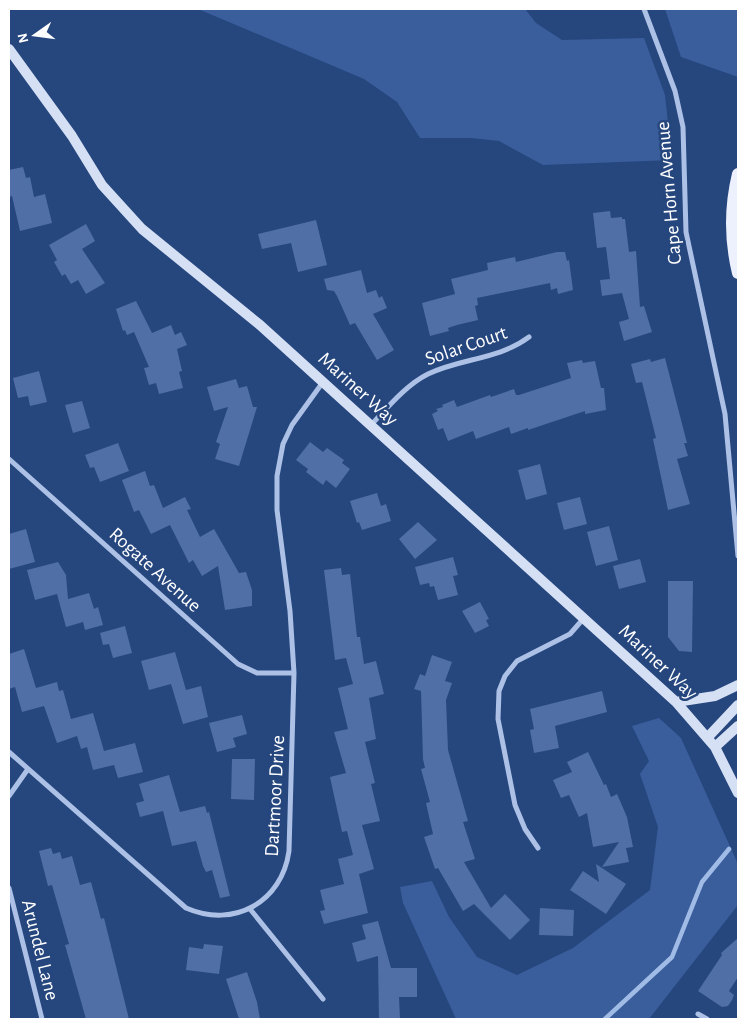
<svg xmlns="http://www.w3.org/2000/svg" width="747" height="1028" viewBox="0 0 747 1028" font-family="'Alegreya Sans',sans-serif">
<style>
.green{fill:#3a5e9b}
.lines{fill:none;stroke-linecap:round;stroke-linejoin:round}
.stream{stroke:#a0bbe6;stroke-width:4.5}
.building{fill:#4f6fa6}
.street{stroke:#acc1e5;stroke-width:5}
.secondary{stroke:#d5e0f5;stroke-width:10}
.primary{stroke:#ecf1fd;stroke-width:12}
.labels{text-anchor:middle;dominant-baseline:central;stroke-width:5;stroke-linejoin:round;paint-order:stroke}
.street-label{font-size:20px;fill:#fff;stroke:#26467e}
</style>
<rect width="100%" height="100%" fill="#26467e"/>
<path class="green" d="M198,9H525L536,23L562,40L644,38L665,95L672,160L543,165L499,141L471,138H420L397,102L364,79Z
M665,9H738V77L681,57Z
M659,718L681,738L738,864V905L649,1019H456L403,903L400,887L432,881L449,917L477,957L517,975L573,948L650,890L658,827L640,774L649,761L632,726Z"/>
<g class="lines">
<path class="stream" d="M605,1019L672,957L702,882L729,849"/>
</g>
<path class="building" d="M23,167L26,178L30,177L34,197L45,194L52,223L20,231L12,196L9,197V170Z
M610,211L611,218L622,217V219H625L629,252L636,251L640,307L644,306L652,332L624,341L619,322L629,319L622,293L602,296L600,280L610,279L606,247L597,248L593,213Z
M316,220L327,265L298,272L291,243L262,249L258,234Z
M86,224L95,241L82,249L105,283L86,294L78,280L71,284L65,274L62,276L54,262L57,260L49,245Z
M557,252H565L567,261L569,260L573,290L558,294L557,288L551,290L550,283L477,298L478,305L475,306L478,320L457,325L448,328L449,331L430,336L422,303L455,294L451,279L488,270L487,263L515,257L516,262Z
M361,270L367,293L376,290L379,298L382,296L387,308L373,314L394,350L377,360L355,323L350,325L337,296L334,291L327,290L324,279Z
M136,301L152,333L171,325L175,335L181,332L187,345L177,349L182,371L179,372L183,388L159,394L156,383L149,385L144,368L149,367L134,332L127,335L125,330L123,331L116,309Z
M665,358L687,443H684L688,456L677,459L690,504L668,510L653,439L656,438L642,382L636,383L631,364L650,359L651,362Z
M582,360L583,363L595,361L601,388H604L606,410L585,414V411L528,430V428L511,434L509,427L476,439L473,431L448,441L443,428L438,430L432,414L438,411L436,409L443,407L442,405L454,400L457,407L490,395L491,397L514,389L516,395H519L571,378L567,363Z
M39,371L47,402L30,406L28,396L18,398L13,378Z
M236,379L239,388L247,386L253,407H257L239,466L215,459L220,444L216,442L228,407L214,411L207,387Z
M82,401L90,428L73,433L65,405Z
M310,442L323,452L327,448L344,460L342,463L350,469L336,488L326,480L323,485L306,472L308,469L296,460Z
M118,443L129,471L100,482L94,467L90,468L85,455Z
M540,464L547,494L526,500L518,470Z
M145,471L150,486L154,485L163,508L185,497L191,509L187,510L200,537L214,529L239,573L246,572L252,590V606L225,610L218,566L202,576L193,560L189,563L170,525L151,534L139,510L134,512L122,480Z
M377,493L381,506L386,504L391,521L362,530L359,522L357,523L350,501Z
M580,497L587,524L564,530L557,503Z
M418,522L437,540L415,559L399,539Z
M609,526L618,560L596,566L587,532Z
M26,529L35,562L9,569V534Z
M453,557L458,575L453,576L458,595L438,600L434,586L430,587L429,583L420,585L415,567Z
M640,559L646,582L619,589L613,566Z
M58,562L66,575L68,599L89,593L94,609L98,607L103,625L85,630L83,622L66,627L57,594L35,600L27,570Z
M341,568L342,575L350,574L357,637H360L364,664L376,661L384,694L369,698L376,739L365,742L375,783L371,784L380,821L362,825L374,869L359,874L368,913L324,924L320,911L325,910L320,890L344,884L338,859L353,855L347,831L342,832L330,777L346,773L334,732L348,729L338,688L353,684L346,658L335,660L324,570Z
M668,581H693L692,652L679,651L668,637Z
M480,602L489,619L486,620L489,626L475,633L462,611Z
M125,626L132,653L113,658L109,644L103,645L100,633Z
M24,649L36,688L57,682L59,691L63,690L71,719L93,713L104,751L135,743L143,772L118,778L114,765L93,770L87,747L81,749L77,736L57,743L44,706L22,712L15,687L9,689V654Z
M175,652L186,690L201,686L208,717L183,724L171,684L149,690L141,661Z
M432,655L452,662L445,681L452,683L446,700L448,750L468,821L463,822L475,859L464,862L491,908L505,894L530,920L510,940L474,904L463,911L438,868L435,869L424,837L433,834L426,803L430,802L421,769L425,768L423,759L421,691L414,689L420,674L425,676Z
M602,691L607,712L555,726L559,748L534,753L530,730L534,729L530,709Z
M242,715L247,734L233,738L236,747L217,752L209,723Z
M588,752L604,785L606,784L611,797L617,794L627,817L633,847L626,848L629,862L602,867L619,842L593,847L587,813L579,817L569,795L561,798L553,780L572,772L567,762Z
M232,759H255L254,800L231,799Z
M169,775L180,812L205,806L207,813L209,812L230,896L220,898L212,870L206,872L203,866L196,841L172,846L163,811L140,817L136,803L144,801L139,784Z
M51,848L53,854L60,852L62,859L72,856L80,885L91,882L101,919L104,918L129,1019H86L65,945L69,944L52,885L48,886L39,851Z
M596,864L626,884L606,914L570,890L583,871L599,882Z
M540,908L574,910L573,936L539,935Z
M378,921L391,968H417V997H399L400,1019H379L378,956L357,962L352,943L366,939L362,925Z
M738,938V977L729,991L734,995L732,1000L728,1006L722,1007L698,991L722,955L721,953Z
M204,944L223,946L219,974L186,970L189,947L203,949Z
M247,972L257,1002L260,1019H239L226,979Z"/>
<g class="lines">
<path class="street" d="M644,9L675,91L683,127L686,232L725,414L738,556
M371,425C388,407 406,385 428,374C461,358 498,360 529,337
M9,459L238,664L257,673H294
M9,752L186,908C234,929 282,902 289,851L294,673L290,611L277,510V476L283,444L292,425L323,382
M9,796L28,769
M538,848L525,829L515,805L498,719L499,691L505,676L517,661L570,634L584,618
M9,888L42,1019
M250,909L323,999
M698,1014L707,1019"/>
<path class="secondary" d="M9,49L72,136L102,185L142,229L260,325L676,702L715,747L738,793
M676,702L715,696L738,685
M708,737L738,705
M715,747L738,726"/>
<path class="primary" d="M738,174C730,207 730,240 738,273"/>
</g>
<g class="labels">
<g class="street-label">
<text transform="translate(669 193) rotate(-95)">Cape Horn Avenue</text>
<text transform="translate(466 346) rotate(-19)">Solar Court</text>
<text transform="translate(358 389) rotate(42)">Mariner Way</text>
<text transform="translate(155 570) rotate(42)">Rogate Avenue</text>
<text transform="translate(658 662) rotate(43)">Mariner Way</text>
<text transform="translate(275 796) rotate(-87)">Dartmoor Drive</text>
<text transform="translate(40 950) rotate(76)">Arundel Lane</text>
</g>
</g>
<rect width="747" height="1028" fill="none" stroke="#ffffff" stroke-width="20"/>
<g transform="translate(35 35) rotate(256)" stroke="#26467e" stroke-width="4" paint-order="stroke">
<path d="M0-4L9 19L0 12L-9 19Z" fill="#ffffff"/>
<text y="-8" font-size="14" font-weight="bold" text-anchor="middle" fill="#ffffff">N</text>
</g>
</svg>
